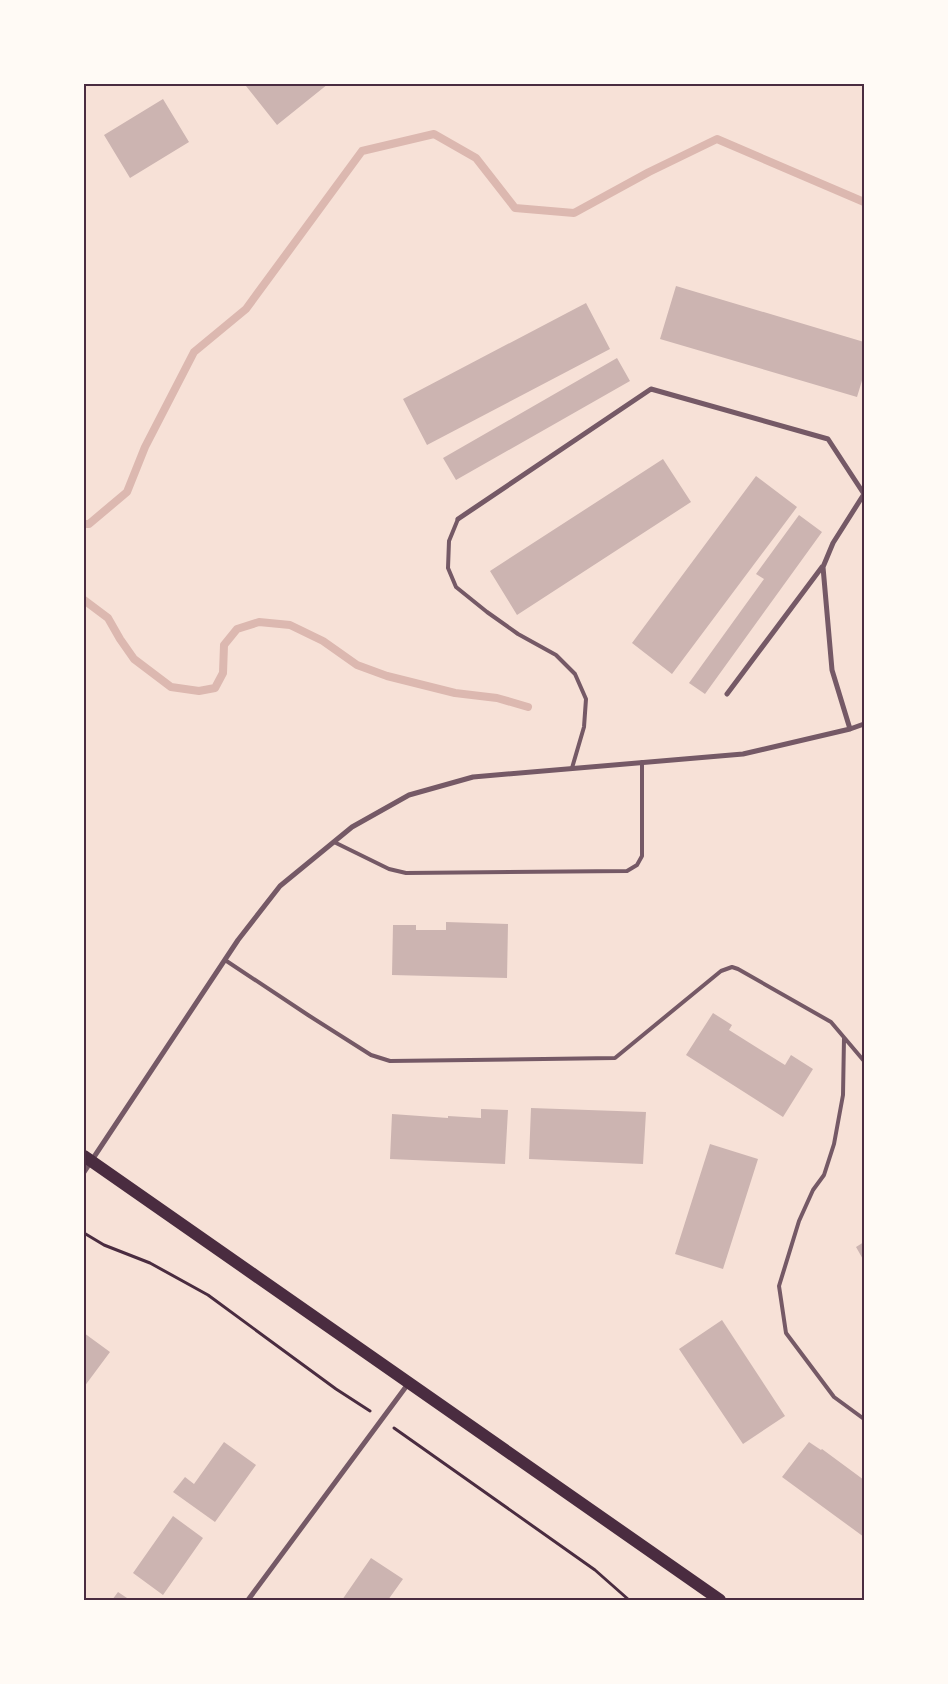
<svg xmlns="http://www.w3.org/2000/svg" width="948" height="1684" viewBox="0 0 948 1684" font-family="'Noto Sans',sans-serif">
<style>
.lines{fill:none;stroke-linecap:round;stroke-linejoin:round}
.stream{stroke:#dcb8b0;stroke-width:8}
.building{fill:#ccb4b1}
.path{stroke:#4a2c40;stroke-width:3}
.service{stroke:#755966;stroke-width:4}
.minor{stroke:#755966;stroke-width:5}
.primary{stroke:#4a2c40;stroke-width:12}
.neatline{fill:none;stroke:#4a2c40;stroke-width:2}
</style>
<rect width="100%" height="100%" fill="#f7e1d7"/>
<g class="lines">
<path class="stream" d="M84,524H89L127,492L145,447L194,352L246,309L362,151L434,134L476,158L515,208L574,213L649,172L717,139L864,202
M84,600L108,618L120,639L134,659L171,687L199,691L215,688L223,673L224,645L237,629L259,622L290,625L323,641L357,665L387,676L455,693L497,698L528,707"/>
</g>
<path class="building" d="M249,84H328L277,125L246,86Z
M163,99L189,142L130,178L104,135Z
M676,286L864,342V374L857,397L660,339Z
M586,303L610,349L427,445L403,399Z
M617,358L630,381L456,480L443,458Z
M663,459L691,502L517,615L490,571Z
M756,476L797,507L672,674L632,643Z
M799,515L822,532L705,694L689,683L764,579L756,574Z
M446,922L508,924L507,978L392,975L393,925H416V930H446Z
M713,1013L732,1025L729,1030L785,1065L791,1055L813,1069L783,1117L686,1055Z
M531,1108L646,1112L643,1164L529,1159Z
M481,1109L508,1110L505,1164L390,1159L392,1114L448,1118V1116L481,1118Z
M710,1144L758,1159L723,1269L675,1254Z
M864,1242V1261L856,1247Z
M722,1320L785,1416L743,1444L679,1349Z
M84,1333L110,1352L84,1387Z
M224,1442L256,1465L215,1522L173,1492L185,1477L194,1484Z
M809,1442L821,1450L822,1449L864,1480V1537L782,1477Z
M173,1516L203,1538L163,1595L133,1573Z
M371,1558L403,1579L388,1600H342Z
M118,1592L130,1600H112Z"/>
<g class="lines">
<path class="path" d="M84,1233L104,1245L150,1263L208,1295L336,1389L370,1411
M394,1428L595,1570L629,1600"/>
<path class="service" d="M458,519L449,541L448,568L456,587L487,612L518,634L556,655L575,674L586,699L584,727L572,768
M334,842L389,869L406,873L627,871L637,865L642,856V762
M225,960L308,1015L371,1055L390,1061L615,1058L721,971L732,967L738,969L831,1022L864,1061
M844,1038L843,1095L834,1144L824,1175L813,1190L799,1221L779,1286L786,1333L834,1397L864,1419"/>
<path class="minor" d="M458,519L651,389L828,439L864,494
M727,694L822,567
M850,729L832,670L823,567L833,543L864,494
M84,1172L238,940L280,886L352,827L409,795L473,777L743,754L850,729L864,724
M248,1600L408,1384"/>
<path class="primary" d="M84,1156L720,1600"/>
</g>
<rect width="948" height="1684" fill="none" stroke="#fffaf5" stroke-width="170"/>
<rect x="85" y="85" width="778" height="1514" class="neatline"/>
</svg>
